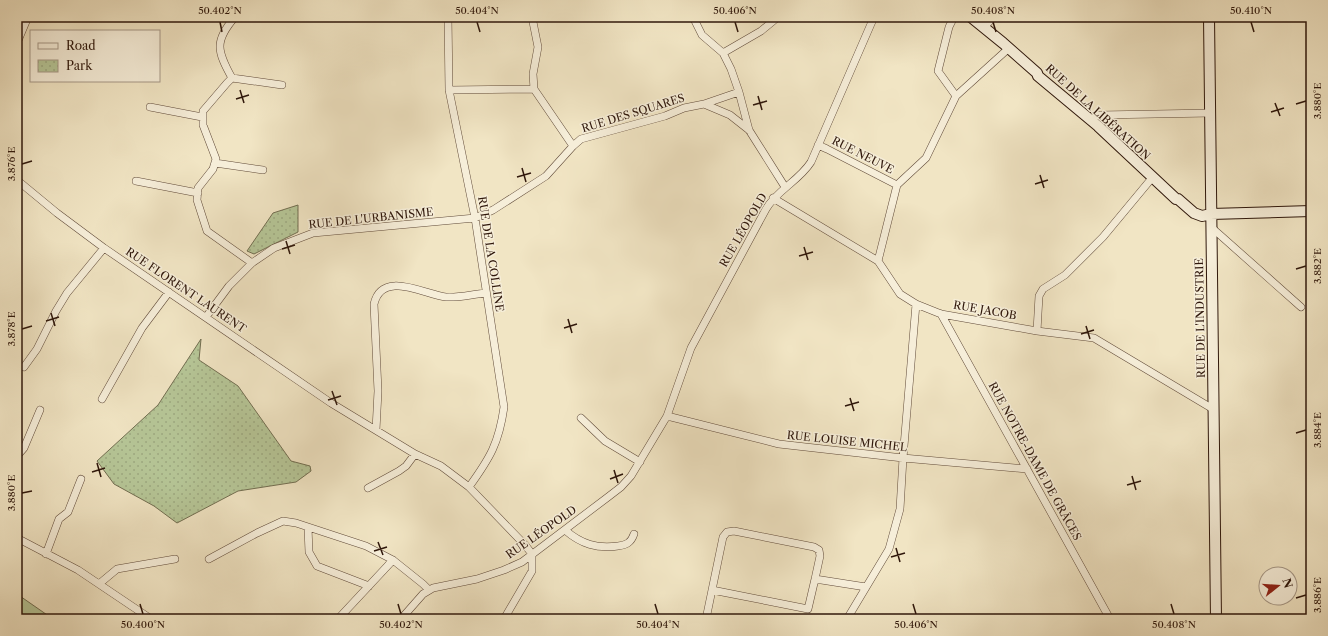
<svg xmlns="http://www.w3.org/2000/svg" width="1328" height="636" viewBox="0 0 1328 636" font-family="'Libre Caslon Text',serif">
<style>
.green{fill:#b6c697;stroke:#726e51}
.park{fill:url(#park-dots);stroke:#726e51}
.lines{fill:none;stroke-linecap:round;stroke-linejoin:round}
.street-casing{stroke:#604a39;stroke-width:8}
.secondary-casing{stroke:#2f170b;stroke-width:12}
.street{stroke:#f6eed9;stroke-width:7}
.secondary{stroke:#f6eed9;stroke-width:10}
.ticks{fill:none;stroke:#2f170b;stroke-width:1.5}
.labels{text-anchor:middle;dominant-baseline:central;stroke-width:3;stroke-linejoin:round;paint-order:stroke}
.street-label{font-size:11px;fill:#2f170b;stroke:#f6eed9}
.neatline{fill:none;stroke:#2f170b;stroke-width:1.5}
.ticks-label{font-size:10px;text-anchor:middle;fill:#2f170b}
</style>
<defs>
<pattern id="park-dots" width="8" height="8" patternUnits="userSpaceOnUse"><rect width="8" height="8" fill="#b6c697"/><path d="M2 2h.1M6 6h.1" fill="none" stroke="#9da981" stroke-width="1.8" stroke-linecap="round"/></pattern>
</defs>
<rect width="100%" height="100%" fill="#f1e5c4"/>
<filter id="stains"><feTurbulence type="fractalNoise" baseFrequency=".005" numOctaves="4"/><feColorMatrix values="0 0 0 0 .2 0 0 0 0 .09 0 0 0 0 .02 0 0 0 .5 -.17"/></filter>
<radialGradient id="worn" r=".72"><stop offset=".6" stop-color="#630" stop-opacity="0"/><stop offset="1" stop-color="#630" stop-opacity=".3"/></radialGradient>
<path class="green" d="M17,594L53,619H17Z"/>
<path class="park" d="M298,205V232L254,254L247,251L273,213Z
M201,339L199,360L238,386L291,461L310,466L311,471L296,482L238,491L177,523L154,506L114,484L97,461L158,405Z"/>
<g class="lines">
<g class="street-casing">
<path id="street" d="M235,17C214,41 217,51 232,78L227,83L203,111V125L216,159L213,169L198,188L197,200L207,231L252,263
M448,17L449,90L475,218L504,407C499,443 490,458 469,487
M532,17L538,47L533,74L534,89
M693,17L702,35L723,53L731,69L739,92L749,130
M954,17L949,27L938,71L956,96
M984,27L994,17
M17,43L28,17
M723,53L761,31L778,17
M232,78L282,85
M534,89L573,146
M449,90L534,89
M704,104L739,92
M150,107L202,117
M1091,120L1096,116L1100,115L1211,113
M818,145L827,149L897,185
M215,163L263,170
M17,180L57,213L104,248L331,403L415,454L441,466L469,487L525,545L532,554
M136,181L198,193
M773,198L878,261L900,294L916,304L941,314L1037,331L1094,338L1213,409
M1211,227L1301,307
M878,261L897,185L926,158L956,96L1009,48
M941,314L1110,619
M206,317L229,286L252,263L274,248L313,233L475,218L493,210L546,176L573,146L581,139L665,116L684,108L704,104L730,115L749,130L785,187
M1037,331L1039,296L1043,289L1065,275L1103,237L1152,178
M24,367L37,349L56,311L67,293L104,248
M102,399L142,328L169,292
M667,416L779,444L903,458L1027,469
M581,418L605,441L640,462
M376,430L378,391L374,304C382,269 425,295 446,297C459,298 473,294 486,293
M17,456L24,448L40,410
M368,488L399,471L406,466L415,454
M308,528L309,552L317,566L369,586
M565,530C581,544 597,549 618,546C626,545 631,543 634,534
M17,538L78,570L151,619
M46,554L59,519L68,512L81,479
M209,559L257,533L283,521L296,523L366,546L393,560L423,584L429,590
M815,579L820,556L819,550L814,547L734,531L727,532L723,537L712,590L808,609L815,579L866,587
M99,584L117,569L175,559
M338,619L393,560
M401,619L423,594L433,588L477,579L504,570L522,562L608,497L621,487L631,476L667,416L691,348L766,209C777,190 799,181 811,162L874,17
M477,619H504L532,571V554
M706,619L712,590
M847,619L889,549L900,509L903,458L916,304"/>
</g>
<g class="secondary-casing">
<path id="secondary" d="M971,17L1003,43L1037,73L1038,76L1098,126L1176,199H1178L1194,213L1202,216L1211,214L1311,211
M1209,17L1216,619"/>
</g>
<use href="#street" class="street"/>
<use href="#secondary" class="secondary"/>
</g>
<path class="ticks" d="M220,22L222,32M477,22L480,32M735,22L738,32M993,22L996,32M1251,22L1254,32M240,90L244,103M758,96L762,110M236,99L249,95M1275,103L1280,116M1296,104L1306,101M753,105L767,101M1271,112L1284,108M22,164L32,161M522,168L526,182M1040,175L1044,188M517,177L531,173M1035,184L1048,180M286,241L290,254M804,247L808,260M282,249L295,245M799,256L813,252M1296,269L1306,266M51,313L55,326M568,319L572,333M46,321L59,317M1086,326L1090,339M564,328L577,324M22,329L32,326M1081,334L1094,330M332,391L337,405M850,398L854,411M328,400L341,396M845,406L859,402M1296,433L1306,430M97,463L101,477M614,470L618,483M92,472L105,468M1132,476L1136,490M610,479L623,474M1127,485L1141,481M22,493L32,491M378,542L383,555M896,548L900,562M374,551L387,547M891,557L905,553M1296,598L1306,595M140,604L143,614M398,604L401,614M655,604L658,614M913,604L916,614M1171,604L1174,614"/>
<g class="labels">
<g class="street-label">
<text transform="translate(1098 112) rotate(42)">RUE DE LA LIBÉRATION</text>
<text transform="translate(633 113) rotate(-17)">RUE DES SQUARES</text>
<text transform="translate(863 155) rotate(27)">RUE NEUVE</text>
<text transform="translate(371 218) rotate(-6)">RUE DE L'URBANISME</text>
<text transform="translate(743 230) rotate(-60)">RUE LÉOPOLD</text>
<text transform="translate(491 254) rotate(81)">RUE DE LA COLLINE</text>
<text transform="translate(186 290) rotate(34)">RUE FLORENT LAURENT</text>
<text transform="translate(985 310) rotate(10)">RUE JACOB</text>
<text transform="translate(1200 318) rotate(-91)">RUE DE L'INDUSTRIE</text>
<text transform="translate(847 441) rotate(6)">RUE LOUISE MICHEL</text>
<text transform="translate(1035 461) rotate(61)">RUE NOTRE-DAME DE GRÂCES</text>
<text transform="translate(541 532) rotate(-35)">RUE LÉOPOLD</text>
</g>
</g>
<rect width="1328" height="636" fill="none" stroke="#f1e5c4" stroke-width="44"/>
<rect x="30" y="30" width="130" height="52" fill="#f6eed9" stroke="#a69887"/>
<rect x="38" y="43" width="20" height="6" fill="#f6eed9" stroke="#a69887"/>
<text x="66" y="50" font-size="12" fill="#2f170b">Road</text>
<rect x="38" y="60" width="20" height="12" fill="url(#park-dots)" stroke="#a69887"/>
<text x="66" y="70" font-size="12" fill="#2f170b">Park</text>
<g transform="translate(1278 586) rotate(73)"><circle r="19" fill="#f6eed9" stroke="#a69887"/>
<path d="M0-3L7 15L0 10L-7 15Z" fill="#8f2418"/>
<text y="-6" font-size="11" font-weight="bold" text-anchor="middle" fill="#2f170b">N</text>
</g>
<rect x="22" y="22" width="1284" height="592" class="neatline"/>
<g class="ticks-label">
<text x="220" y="14">50.402°N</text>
<text x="477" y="14">50.404°N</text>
<text x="735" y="14">50.406°N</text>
<text x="993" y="14">50.408°N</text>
<text x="1251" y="14">50.410°N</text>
<text transform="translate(1317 101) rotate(-90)" y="4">3.880°E</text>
<text transform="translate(11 164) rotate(-90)" y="4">3.876°E</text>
<text transform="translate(1317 266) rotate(-90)" y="4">3.882°E</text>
<text transform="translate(11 329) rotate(-90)" y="4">3.878°E</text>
<text transform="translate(1317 430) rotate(-90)" y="4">3.884°E</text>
<text transform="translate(11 493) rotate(-90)" y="4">3.880°E</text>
<text transform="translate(1317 595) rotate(-90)" y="4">3.886°E</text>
<text x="143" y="628">50.400°N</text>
<text x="401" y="628">50.402°N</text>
<text x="658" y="628">50.404°N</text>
<text x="916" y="628">50.406°N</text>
<text x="1174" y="628">50.408°N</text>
</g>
<rect width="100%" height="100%" filter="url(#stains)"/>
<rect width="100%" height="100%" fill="url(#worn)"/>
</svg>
